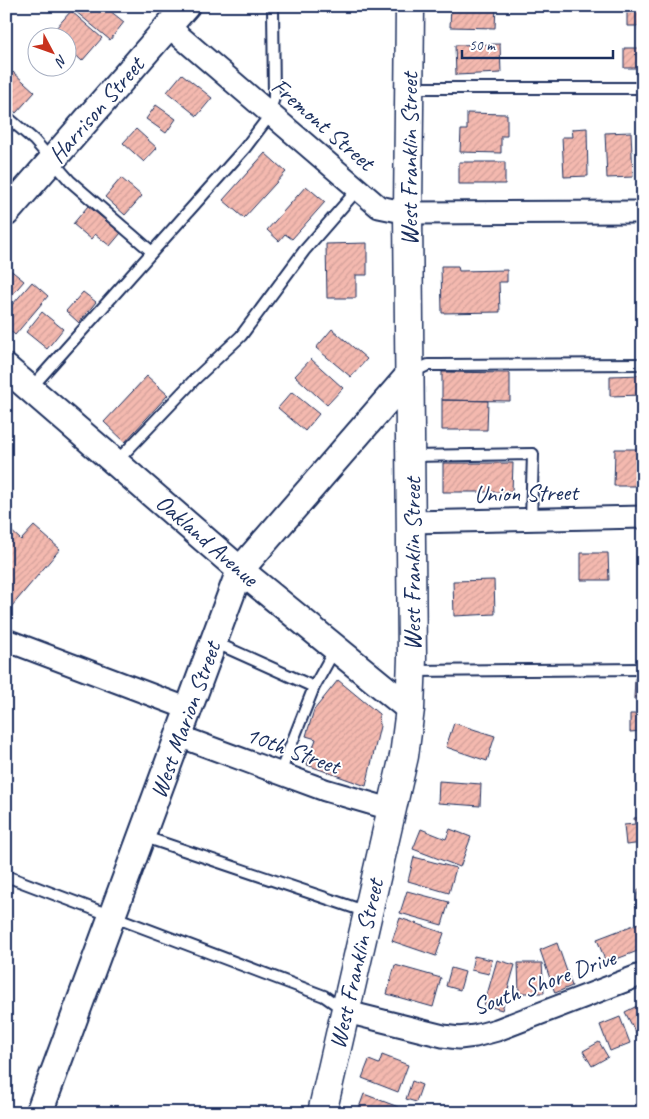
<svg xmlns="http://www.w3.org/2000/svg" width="649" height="1119" viewBox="0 0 649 1119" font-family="Caveat,sans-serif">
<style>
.building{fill:url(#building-hatch);stroke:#1b2f5e}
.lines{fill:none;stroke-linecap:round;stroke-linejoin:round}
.service-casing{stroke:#1b2f5e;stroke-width:14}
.minor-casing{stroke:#1b2f5e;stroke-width:25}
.tertiary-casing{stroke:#1b2f5e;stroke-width:30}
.secondary-casing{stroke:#1b2f5e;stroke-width:31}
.service{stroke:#fff;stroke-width:10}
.minor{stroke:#fff;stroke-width:21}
.tertiary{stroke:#fff;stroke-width:26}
.secondary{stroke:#fff;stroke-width:28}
.labels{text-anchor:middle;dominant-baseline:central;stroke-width:4;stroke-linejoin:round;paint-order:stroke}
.street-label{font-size:24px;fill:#1b2f5e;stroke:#fff}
</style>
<defs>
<pattern id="building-hatch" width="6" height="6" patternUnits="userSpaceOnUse" patternTransform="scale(1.25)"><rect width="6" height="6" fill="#f4b9af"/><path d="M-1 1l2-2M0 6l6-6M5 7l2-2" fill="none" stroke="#d19f99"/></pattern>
</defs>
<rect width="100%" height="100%" fill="#fff"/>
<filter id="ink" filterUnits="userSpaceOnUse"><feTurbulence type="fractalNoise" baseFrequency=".02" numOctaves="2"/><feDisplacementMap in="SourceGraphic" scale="10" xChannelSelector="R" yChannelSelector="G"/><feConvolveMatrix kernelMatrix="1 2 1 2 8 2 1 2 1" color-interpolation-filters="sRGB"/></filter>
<g filter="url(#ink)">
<path class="building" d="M69,6H104L124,22L110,40Z
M451,6H496L495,28L450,27Z
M627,6L643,7V31H639V26H627Z
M71,11L102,38L82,61L68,48V38L48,37Z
M500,44L501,73L456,75L455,45Z
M624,48H643V68H624Z
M13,72L35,92L16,113L6,105V80Z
M182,74L212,98L197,116L167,92Z
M156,105L176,119L166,133L146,119Z
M467,113L507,114V136H501V153L460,152L461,130H467Z
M587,128L588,176L564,177L562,137H573L572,129Z
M136,129L157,148L144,162L123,143Z
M631,132L633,177L607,178L605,133Z
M265,153L286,172L244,218L223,200Z
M459,162H505V184H459Z
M121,178L142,196L125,215L105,197Z
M306,186L325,202L292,239L285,234L279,241L267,230Z
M88,206L121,233L110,246L95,234L91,239L73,224Z
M367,243V275H356V298H327L326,244Z
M441,266H458L459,271L507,270V282H499L500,312L442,313Z
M8,268L24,281L6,302V270Z
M32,282L48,296L15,335L6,327V312Z
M83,292L96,302L79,323L66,311Z
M42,312L63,329L47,349L26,332Z
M332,329L367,359L351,377L316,348Z
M311,359L343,388L327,405L295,376Z
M442,372L510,373V401L442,400Z
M643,375V395L610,396V376Z
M147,376L168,395L125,442L104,422Z
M292,392L319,414L305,431L278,408Z
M442,400L488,401L487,430H442Z
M615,449H639L638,486H614Z
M443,463H513L512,492H443Z
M6,526L21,540L34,526L60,549L12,606L6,604Z
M581,553H608L609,580H581Z
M494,580L495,614L454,616L453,581Z
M635,678L643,679V699H634Z
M338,680L379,714L380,726L366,786L307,765L316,739L306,736L314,710Z
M630,714H643V731L630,732Z
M454,723L495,736L487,761L446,747Z
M439,781L481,784L480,806L438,803Z
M643,817V843L626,845L624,825L635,824L634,818Z
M421,829L446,839L450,829L471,837L460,867L413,849Z
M414,857L456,868L449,893L408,881Z
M638,890H643V908L636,907Z
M407,891L449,902L442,925L400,913Z
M400,918L444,933L436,956L392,941Z
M639,923L643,933V949L606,963L597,939Z
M557,943L572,986L555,993L540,950Z
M474,956L492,960L489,974L471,970Z
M497,960L515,965L502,1010L484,1005Z
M518,963H542L544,993H519Z
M395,965L441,978L433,1007L387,994Z
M451,968L465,972L460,990L446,986Z
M643,1003V1038L639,1039L625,1012Z
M620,1017L630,1043L610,1051L600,1025Z
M599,1042L608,1057L592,1066L583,1051Z
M382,1055L408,1065L398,1092L362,1078L369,1060L379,1064Z
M412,1081L422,1085L416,1102L406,1099Z
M364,1094L401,1108L399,1113H357Z"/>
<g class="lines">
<g class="service-casing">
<path id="service" d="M410,88H643
M6,116L34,140L70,181L152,252
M411,373L428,365H439L643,364
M31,388L245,148L267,119L274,98L273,6
M412,456L533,454L531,520
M116,462L195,379L241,336L304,251L358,189
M214,642L314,687
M412,671L643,669
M280,773L314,687L335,649
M142,836L367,912
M6,876L324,996L344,1010"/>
</g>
<g class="minor-casing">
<path id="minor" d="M168,26L379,207L408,213L643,212
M411,522L643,517
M6,640L189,709
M179,736L325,790L390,809
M347,1012L443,1036L459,1038L475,1036L497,1030L643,974"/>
</g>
<g class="tertiary-casing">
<path id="tertiary" d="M6,213L186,6
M6,368L240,570L410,709
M39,1113L240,570L410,374"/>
</g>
<g class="secondary-casing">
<path id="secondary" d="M322,1113L404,756L410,709L412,658L408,213L410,6"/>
</g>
<use href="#service" class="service"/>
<use href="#minor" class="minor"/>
<use href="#tertiary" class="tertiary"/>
<use href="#secondary" class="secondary"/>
</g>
</g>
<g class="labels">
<g class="street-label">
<text transform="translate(96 110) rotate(-49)">Harrison Street</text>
<text transform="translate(323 124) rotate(41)">Fremont Street</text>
<text transform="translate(409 159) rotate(-90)">West Franklin Street</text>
<text transform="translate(526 493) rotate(-1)">Union Street</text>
<text transform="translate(207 540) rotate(41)">Oakland Avenue</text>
<text transform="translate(412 564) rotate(-90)">West Franklin Street</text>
<text transform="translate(185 720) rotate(-70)">West Marion Street</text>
<text transform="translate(293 750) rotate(20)">10th Street</text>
<text transform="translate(356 964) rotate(-77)">West Franklin Street</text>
<text transform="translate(544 982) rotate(-20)">South Shore Drive</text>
</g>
</g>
<rect width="649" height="1119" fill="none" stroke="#fff" stroke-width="25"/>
<rect x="12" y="12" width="624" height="1094" fill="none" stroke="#1b2f5e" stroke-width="2" filter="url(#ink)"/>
<g transform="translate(52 52) rotate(131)"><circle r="24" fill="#ffffff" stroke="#a4acbf"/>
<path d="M0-4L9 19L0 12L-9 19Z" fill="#c8321e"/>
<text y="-8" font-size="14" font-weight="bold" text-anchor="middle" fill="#1b2f5e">N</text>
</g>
<path d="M462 50v8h151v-8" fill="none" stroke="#1b2f5e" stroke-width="2.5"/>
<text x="469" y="50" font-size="15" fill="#1b2f5e" stroke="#ffffff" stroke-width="4" paint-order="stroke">50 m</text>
</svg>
